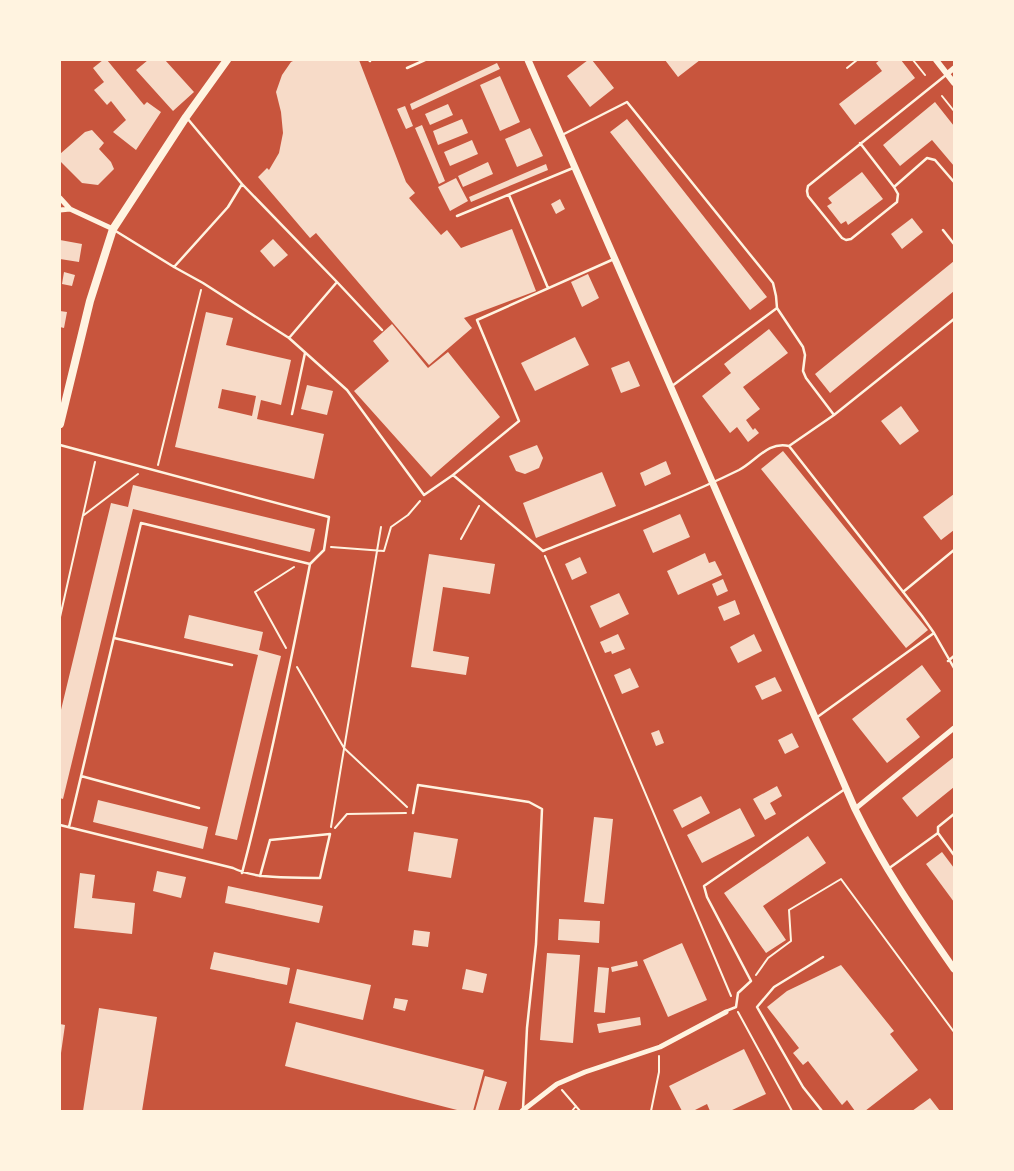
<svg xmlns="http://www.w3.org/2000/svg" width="1014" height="1171" viewBox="0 0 1014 1171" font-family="'Times New Roman',serif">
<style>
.building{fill:#f7dbc8;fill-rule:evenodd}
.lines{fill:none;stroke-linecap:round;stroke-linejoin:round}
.path{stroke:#fff3e0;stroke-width:2}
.service{stroke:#fff3e0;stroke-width:2.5}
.minor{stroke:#fff3e0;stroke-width:5}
.tertiary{stroke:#fff3e0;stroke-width:6}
.secondary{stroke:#fff3e0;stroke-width:7}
.primary{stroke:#fff3e0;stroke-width:8}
</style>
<rect width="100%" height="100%" fill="#c8553d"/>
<path class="building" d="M103,60H107L144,105L147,102L161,112L136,150L113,132L126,120L111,101L107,105L94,90L104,82L93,68Z
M148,60H165L194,92L173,111L136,70Z
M295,60H359L406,182L415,193L409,198L441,235L447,230L461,248L512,229L536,291L464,318L472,328L429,365L316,233L310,238L258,177L267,168L269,170L279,153L283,133L281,112L276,92L282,75L291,62Z
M588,60H592L614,88L590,107L567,76Z
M665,60H700L678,77Z
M880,60H901L915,78L855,125L839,104L882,71L876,63Z
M497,63L500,69L412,110L410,104Z
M500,76L520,122L500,131L480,85Z
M935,102L954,126V166L932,140L900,166L883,145Z
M448,104L453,115L430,125L425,114Z
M405,106L413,126L406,129L397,109Z
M462,119L468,133L438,145L433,131Z
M627,119L767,297L750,310L610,132Z
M422,125L445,181L439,184L415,128Z
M530,128L543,156L517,167L505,139Z
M92,130L104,143L99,149L111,162L114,169L98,185L82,183L60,161V154L85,132Z
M472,140L478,154L450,166L444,152Z
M488,162L493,174L463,187L458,176Z
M546,164L548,170L471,202L469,197Z
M862,172L883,199L848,225L846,221L841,224L827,206L832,203L828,198Z
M456,178L468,201L450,211L438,187Z
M560,199L565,209L556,214L551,204Z
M912,218L923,232L902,249L891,234Z
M273,239L288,255L274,267L260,251Z
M60,240L82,244L79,262L60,259Z
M954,261V291L830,393L815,374Z
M64,272L75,275L72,286L62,284Z
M588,274L599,298L582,307L571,282Z
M60,311L67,312L64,328L60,327Z
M206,312L233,318L226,345L291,360L281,405L261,400L257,419L324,434L314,479L175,447ZM222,389L256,396L252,416L218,408Z
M392,324L428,368L448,352L500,417L431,477L354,391L389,361L373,341Z
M769,329L788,353L743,387L760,409L746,420L753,430L755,428L759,433L748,442L737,427L730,433L702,396L731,373L724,364Z
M575,337L589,365L535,391L521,363Z
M629,361L640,386L621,393L611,368Z
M307,385L333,391L327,415L301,409Z
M901,406L919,431L900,445L881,421Z
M537,445L543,458L539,468L525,474L516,471L509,456Z
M783,451L928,630L906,648L761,469Z
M666,461L671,474L645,486L640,473Z
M602,472L616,506L536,538L523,503Z
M133,485L315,529L310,552L133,509L63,799L60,798V714L111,503L128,507Z
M954,494V530L941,540L923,517Z
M680,514L690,537L653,553L643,530Z
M705,553L709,563L715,561L722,575L678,595L667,571Z
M429,554L495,564L490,594L443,587L433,651L469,657L466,675L411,667Z
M580,557L587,573L572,580L565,564Z
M723,579L728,591L717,596L712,584Z
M619,593L629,614L600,628L590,606Z
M735,600L740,614L724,621L718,607Z
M189,615L263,632L259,650L281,656L237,840L215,835L258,655L184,638Z
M618,634L625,649L612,654L611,651L605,653L600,642Z
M754,634L762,651L738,663L730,647Z
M922,665L941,691L906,719L920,737L887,763L852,719Z
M630,668L639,687L622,694L614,675Z
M775,677L782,691L762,700L755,686Z
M659,730L664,743L656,746L651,733Z
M792,733L799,747L785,754L778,740Z
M954,757V787L917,817L902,798Z
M777,786L782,796L770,803L776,814L765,820L753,799Z
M701,796L710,813L682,828L673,810Z
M98,800L208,827L203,849L93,822Z
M740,808L755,836L702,863L687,835Z
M594,817L613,819L604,904L584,902Z
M414,832L458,839L451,878L408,871Z
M808,836L826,863L763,906L786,940L766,953L724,893Z
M942,852L954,868V902L926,864Z
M157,871L186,877L181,898L153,891Z
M80,873L95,875L92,898L135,903L132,934L74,928Z
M228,886L323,906L319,923L225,903Z
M559,919L600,921L599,943L558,940Z
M414,930L430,932L428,947L412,945Z
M682,943L707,1000L668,1017L643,960Z
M214,952L290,968L287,985L210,969Z
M547,953L580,955L573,1043L540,1040Z
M637,961L638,966L612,972L611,967Z
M841,965L894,1031L890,1034L918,1070L865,1111H855L847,1100L842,1105L808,1061L803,1065L793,1053L799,1048L767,1007L787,991Z
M598,967L609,968L605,1013L594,1012Z
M297,969L371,985L363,1020L289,1003Z
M466,969L487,974L483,993L462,989Z
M395,998L408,1000L405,1011L393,1008Z
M99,1008L157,1017L142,1111H83Z
M640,1017L641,1025L599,1033L597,1024Z
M296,1022L484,1070L473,1111H461L285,1066Z
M60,1024L65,1025L61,1053H60Z
M744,1049L766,1094L730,1111H710L707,1104L693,1111H682L669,1086Z
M485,1076L507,1082L498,1111H475Z
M930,1098L940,1111H912Z"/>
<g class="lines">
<path class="path" d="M913,60L925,75
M847,68L857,60
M942,96L954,111
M158,465L201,290
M84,515L138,474
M461,539L479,506
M331,547L384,551L391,527L408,515L420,501
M545,556L731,996
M60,617L95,462
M286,648L255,592L294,567
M297,667L344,748L407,807
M331,827L381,527
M335,828L347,814L406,813
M756,975L768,958L791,941L789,910L841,879L954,1032
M738,1012L792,1111
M562,1090L580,1111
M572,1111L576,1106
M651,1111L659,1072V1056"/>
<path class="service" d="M369,60L370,61
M407,68L425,60
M187,118L242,184
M562,135L627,102L773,283L776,296L777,308L803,347L805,355L803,371L806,378L834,415
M860,143L894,187L927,158L935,160L954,182
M894,187L898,194L897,202L851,239L846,240L842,238L808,196L807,191L808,186L946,75
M509,195L548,288
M457,216L573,168
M114,230L174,267L203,283L289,338L347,390L424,495L453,475L543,551C609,525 676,501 739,470C756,461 768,441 789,446L922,616L934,633L954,668
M943,230L954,244
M174,267L228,207L242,184L337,282L289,338
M337,282L382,330
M672,386L777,308
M292,414L305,353
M60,445L329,517L324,550L310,564
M789,446L834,415L954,319
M453,475L519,421L477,320L614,259
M903,592L954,550
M114,638L232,665
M948,661L954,656
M816,718L934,633
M81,776L199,808
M413,813L418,785L529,802L542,809L536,944L527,1028L523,1109
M60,825L233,868C257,880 293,877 320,878L330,834L270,840L260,876
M69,827L141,523L310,564C290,667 269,771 242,873
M938,833V827L954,814
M888,869L938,833L954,855
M726,1011L736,1007L738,993L751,981L707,897L704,886L845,789
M822,1111L803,1087L757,1007L774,987L823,957"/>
<path class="minor" d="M947,74L954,68
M60,198L70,209
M60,210L70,209L113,229
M855,809L954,728
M522,1111L557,1084L585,1072L660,1047L726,1012"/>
<path class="tertiary" d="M936,60L954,83"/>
<path class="secondary" d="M528,60L855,809C883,867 917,916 954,969"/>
<path class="primary" d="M60,424L90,301L113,229L186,117L227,60"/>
</g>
<rect width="1014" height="1171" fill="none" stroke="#fff3e0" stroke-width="122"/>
</svg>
